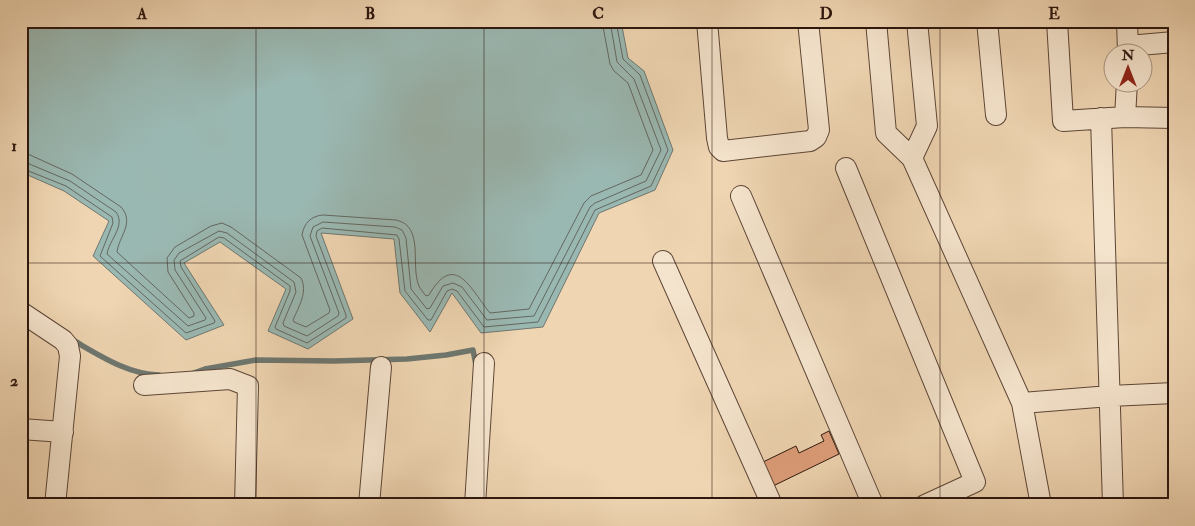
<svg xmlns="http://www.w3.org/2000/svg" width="1195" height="526" viewBox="0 0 1195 526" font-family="'IM FELL Double Pica',serif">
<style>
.water{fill:#9ab8b2;stroke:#6e7770}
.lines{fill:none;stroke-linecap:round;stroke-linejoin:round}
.shore{stroke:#636760;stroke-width:1}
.stream{stroke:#6e7770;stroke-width:5.5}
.building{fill:#de9e79;stroke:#2c160e}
.street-casing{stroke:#5d4637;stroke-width:22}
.street{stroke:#f5e4cd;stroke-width:20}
.grid{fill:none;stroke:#2c160e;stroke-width:1;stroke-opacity:0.55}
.neatline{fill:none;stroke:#2c160e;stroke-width:2}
.grid-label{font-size:16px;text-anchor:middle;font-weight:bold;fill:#2c160e}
</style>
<rect width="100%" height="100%" fill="#efd5b2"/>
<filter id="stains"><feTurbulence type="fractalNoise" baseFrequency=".004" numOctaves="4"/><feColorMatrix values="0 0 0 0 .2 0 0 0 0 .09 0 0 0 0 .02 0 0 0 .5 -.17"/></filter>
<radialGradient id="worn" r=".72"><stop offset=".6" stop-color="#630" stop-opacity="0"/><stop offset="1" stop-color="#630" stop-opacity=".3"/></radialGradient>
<path class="water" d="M21,21H621L628,58L644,71L673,150L655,190L599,213L543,327L481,333L452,293L430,332L400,293L394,239L321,233L353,319L308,349L268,331L286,289L220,242L184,263L224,325L186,340L93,256L109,221L64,191L21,172Z"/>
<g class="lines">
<path class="shore" d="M21,154L30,155L72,174L121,207C135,223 119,236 117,252L189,318L194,316V313L168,272L167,258L175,247L211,226L222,223L231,227L301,278C308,292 299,306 293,320L294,322L306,327L329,313L330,310L302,235C304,223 311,216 323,215L396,220C425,226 410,266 419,286C420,289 424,293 426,296L429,295C455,250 471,290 490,313L529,309L584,203L591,196L641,175L653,150L628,83L614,71L610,64L602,21
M21,162L27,163L70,181L116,212C126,226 109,240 107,254L188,326L205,320L206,318L175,270L174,260L179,253L219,231L227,233L294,282L296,292L283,323L284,326L307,336L338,316L339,313L310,236L313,227L323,222L395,227L402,230L406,238L411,289L427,309L430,308L443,286L453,283L462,287L487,320L534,316L590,207L595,203L646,181L661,150L634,79L617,62L610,21
M21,168L66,186L112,217L113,223L100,256L186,333L214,323L215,321L181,267L180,261L219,237L224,238L290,286V291L275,327L276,329L307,343L346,318V315L316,236L317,231L322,228L397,235L399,239L405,291L428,320H431L447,291L452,289L457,291L484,327L538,322L595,210L651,186L668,150L640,75L623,59L616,21"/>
<path class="stream" d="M71,339C99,355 127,374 159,375
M191,374L205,369L256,360L334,361L407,359L446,355L473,350L476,365"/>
</g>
<path class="building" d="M829,431L839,454L773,486L761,463L796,446L799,453L824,441L821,435Z"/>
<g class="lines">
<g class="street-casing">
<path id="street" d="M707,21L717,138L719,147L723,151L810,141L816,137L819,130L808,21
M876,21L886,133L912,158L1022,403L1041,505
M987,21L996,115
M1057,21L1063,121L1125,117L1174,118
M1127,21L1128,52
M1128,46L1174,42
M1125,117L1127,82
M1101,118L1113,505
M912,158L927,126L917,21
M846,168L975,482L925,505
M741,196L873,505
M663,261L772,505
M21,312L63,340L68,346L70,356L55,505
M144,385L230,379L248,386L245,505
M1022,403L1110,396L1174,393
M21,429L63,432
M369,505L381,367
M475,505L484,363"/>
</g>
<use href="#street" class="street"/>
</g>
<path class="grid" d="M256,21V505M484,21V505M712,21V505M940,21V505M21,263H1174"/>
<rect width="1195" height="526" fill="none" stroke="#efd5b2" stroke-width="55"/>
<g transform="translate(1128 68)"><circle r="24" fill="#f5e4cd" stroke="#a59281"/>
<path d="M0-4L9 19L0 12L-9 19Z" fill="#8f2418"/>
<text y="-8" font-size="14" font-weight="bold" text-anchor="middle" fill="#2c160e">N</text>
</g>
<rect x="28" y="28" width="1140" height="470" class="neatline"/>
<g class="grid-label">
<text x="142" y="19">A</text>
<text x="370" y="19">B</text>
<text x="598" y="19">C</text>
<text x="826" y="19">D</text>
<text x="1054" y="19">E</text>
<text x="14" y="151">1</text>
<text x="14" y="386">2</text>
</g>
<rect width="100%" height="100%" filter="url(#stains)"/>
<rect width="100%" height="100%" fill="url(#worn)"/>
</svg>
